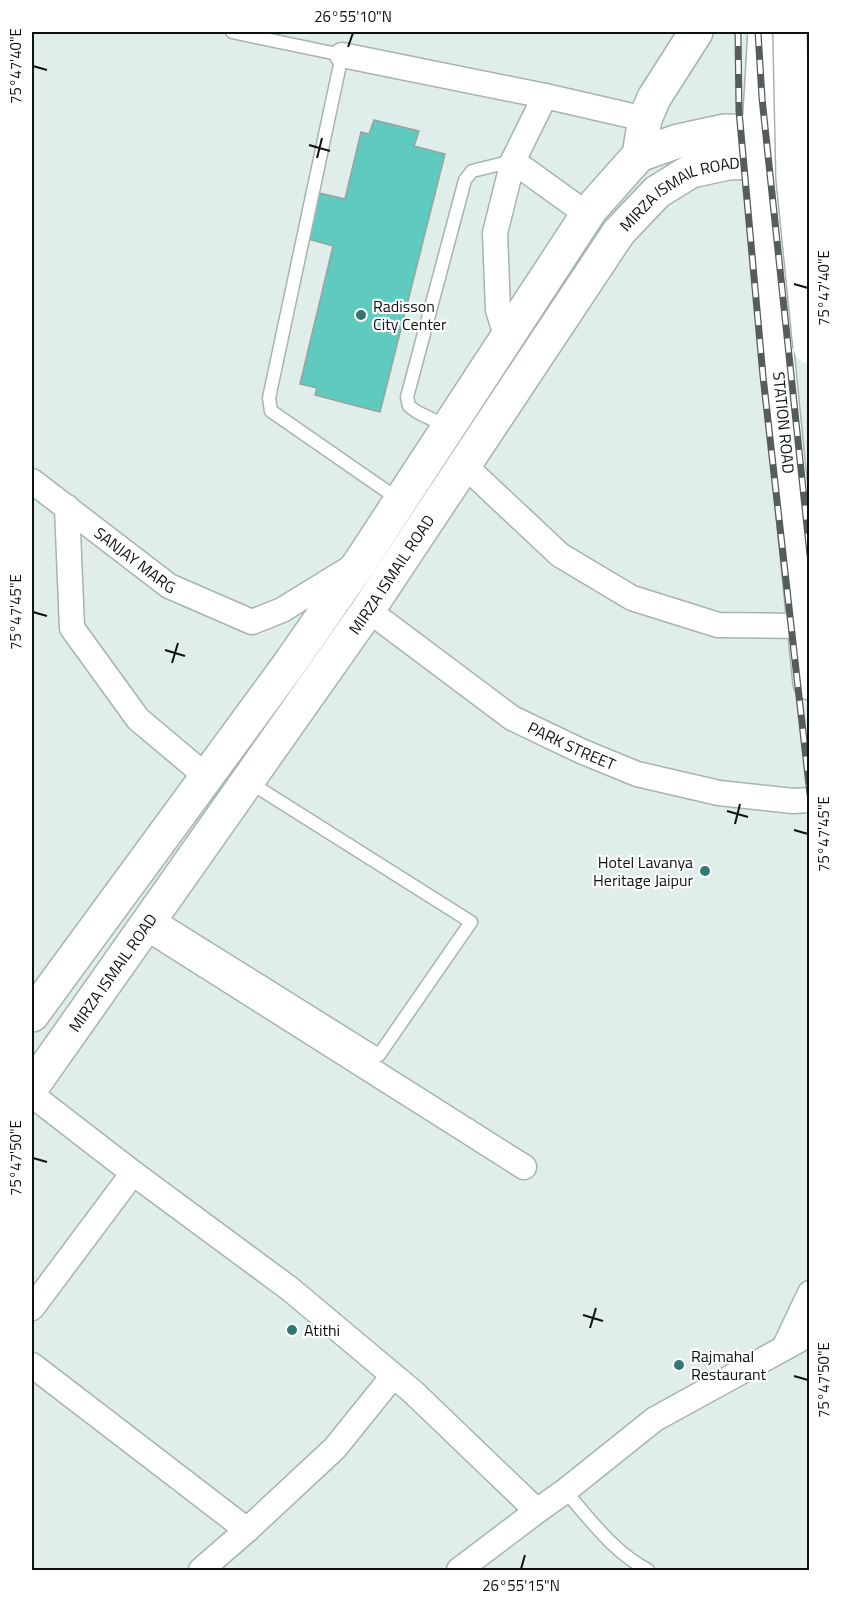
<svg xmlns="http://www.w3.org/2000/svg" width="841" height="1602" viewBox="0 0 841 1602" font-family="'Titillium Web',sans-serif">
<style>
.building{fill:#5fcbbf;stroke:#96a2a0;stroke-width:1.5}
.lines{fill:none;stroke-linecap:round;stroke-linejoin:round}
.service-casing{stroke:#a6b3b1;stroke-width:15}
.minor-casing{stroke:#a6b3b1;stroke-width:27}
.primary-casing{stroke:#a6b3b1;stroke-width:36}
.service{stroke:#fff;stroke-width:12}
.minor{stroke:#fff;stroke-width:24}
.primary{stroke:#fff;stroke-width:33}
.rail-casing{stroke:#555d5b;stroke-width:7}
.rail{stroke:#fff;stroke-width:4.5;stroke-dasharray:14;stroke-linecap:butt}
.primary-bridge-casing{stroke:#a6b3b1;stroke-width:36;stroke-linecap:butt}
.primary-bridge{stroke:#fff;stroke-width:33}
.ticks{fill:none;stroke:#0d1211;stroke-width:2}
.poi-dot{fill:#317870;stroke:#fff;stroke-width:2}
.labels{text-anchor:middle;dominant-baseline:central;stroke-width:4.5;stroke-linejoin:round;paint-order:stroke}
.street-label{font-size:16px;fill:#0d1211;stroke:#fff}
.poi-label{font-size:16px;fill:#0d1211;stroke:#fff;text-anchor:start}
.neatline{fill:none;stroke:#0d1211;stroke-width:2}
.ticks-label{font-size:15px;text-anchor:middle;fill:#0d1211}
</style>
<rect width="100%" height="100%" fill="#e0eeeb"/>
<path class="building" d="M374,120L419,131L414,146L445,154L380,412L315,395L317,388L300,384L333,246L308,239L319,193L345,199L361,132L369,134Z"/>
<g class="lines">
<g class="service-casing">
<path id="service" d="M232,32L342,55L269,398L271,411L398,499
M448,427L417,412L409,406L407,397L465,180L472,171L513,161
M155,915L379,1055L471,922L249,782
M565,1491C590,1519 614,1553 648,1570"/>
</g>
<g class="minor-casing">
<g id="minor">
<path d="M342,55L545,96L645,119"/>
<path d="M513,161L588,215"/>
<path d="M507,338L498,310L495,233L513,161L545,96"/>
<path d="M464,465L560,555L632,598L718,625L804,626"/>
<path id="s1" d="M32,481L169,586L252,622L282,610L352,567"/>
<path d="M67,507L72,628L138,719L207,777"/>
<path id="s2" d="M368,610L512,718L581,751L637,774L719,793L793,801L810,800"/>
<path d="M145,927L524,1167"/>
<path d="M32,1095L133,1173L290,1289L413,1392L537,1511"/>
<path d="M32,1308L133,1173"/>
<path d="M784,1348L810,1293"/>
<path d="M32,1365L247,1530"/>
<path d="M201,1570L247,1530L335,1448L393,1376"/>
<path d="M459,1570L537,1511L565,1491L655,1419L810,1334"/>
</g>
</g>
<g class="primary-casing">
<g id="primary">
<path d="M759,132L765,32"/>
<path d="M639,155L645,119L654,98L696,32"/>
<path id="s3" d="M758,162L810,683"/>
<path d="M32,1015L290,663L361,561L591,209L639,155L678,141L724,131L810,133"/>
<path id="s4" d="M32,1087L368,610L619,232L657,192L691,171L728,163L758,162L810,165"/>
</g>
</g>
<use href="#service" class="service"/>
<use href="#minor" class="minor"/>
<use href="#primary" class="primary"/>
<g class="rail-casing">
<path id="rail" d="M738,32L739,111L763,376L810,794
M758,32L762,98L810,555"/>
</g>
<use href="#rail" class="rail"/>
<g class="primary-bridge-casing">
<path id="primary-bridge" d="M790,32L793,178L810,347"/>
</g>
<use href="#primary-bridge" class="primary-bridge"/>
</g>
<path class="ticks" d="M348,47L353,33M33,66L47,70M309,145L330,151M317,158L322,138M794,284L808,288M33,612L47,616M165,650L185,656M172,663L178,643M727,811L748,817M735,824L740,804M794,830L808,834M33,1158L47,1162M583,1315L603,1321M590,1328L596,1308M794,1376L808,1380M521,1569L525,1555"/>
<g class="poi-dot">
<circle cx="361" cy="315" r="6"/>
<circle cx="705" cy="871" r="6"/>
<circle cx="292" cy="1330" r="6"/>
<circle cx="679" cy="1365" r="6"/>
</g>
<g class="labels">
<g class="street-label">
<text stroke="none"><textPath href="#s4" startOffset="1112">MIRZA ISMAIL ROAD</textPath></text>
<text stroke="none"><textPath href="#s3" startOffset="262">STATION ROAD</textPath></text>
<text stroke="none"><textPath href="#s1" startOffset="130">SANJAY MARG</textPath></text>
<text stroke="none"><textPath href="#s4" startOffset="626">MIRZA ISMAIL ROAD</textPath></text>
<text stroke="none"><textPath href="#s2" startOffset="246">PARK STREET</textPath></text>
<text stroke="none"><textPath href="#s4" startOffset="140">MIRZA ISMAIL ROAD</textPath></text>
</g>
<g class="poi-label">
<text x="373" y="306">Radisson<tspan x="373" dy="18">City Center</tspan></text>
<text x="693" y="862" text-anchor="end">Hotel Lavanya<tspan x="693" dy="18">Heritage Jaipur</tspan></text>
<text x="304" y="1330">Atithi</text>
<text x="691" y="1356">Rajmahal<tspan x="691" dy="18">Restaurant</tspan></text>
</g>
</g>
<rect width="841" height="1602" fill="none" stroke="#ffffff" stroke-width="66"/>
<rect x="33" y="33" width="775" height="1536" class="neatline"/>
<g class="ticks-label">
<text x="353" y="22">26°55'10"N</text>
<text transform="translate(16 66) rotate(-90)" y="5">75°47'40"E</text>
<text transform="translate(824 288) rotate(-90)" y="5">75°47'40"E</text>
<text transform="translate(16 612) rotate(-90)" y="5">75°47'45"E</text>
<text transform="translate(824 834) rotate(-90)" y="5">75°47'45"E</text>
<text transform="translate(16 1158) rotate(-90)" y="5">75°47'50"E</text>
<text transform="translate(824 1380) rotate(-90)" y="5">75°47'50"E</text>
<text x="521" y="1591">26°55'15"N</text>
</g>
</svg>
